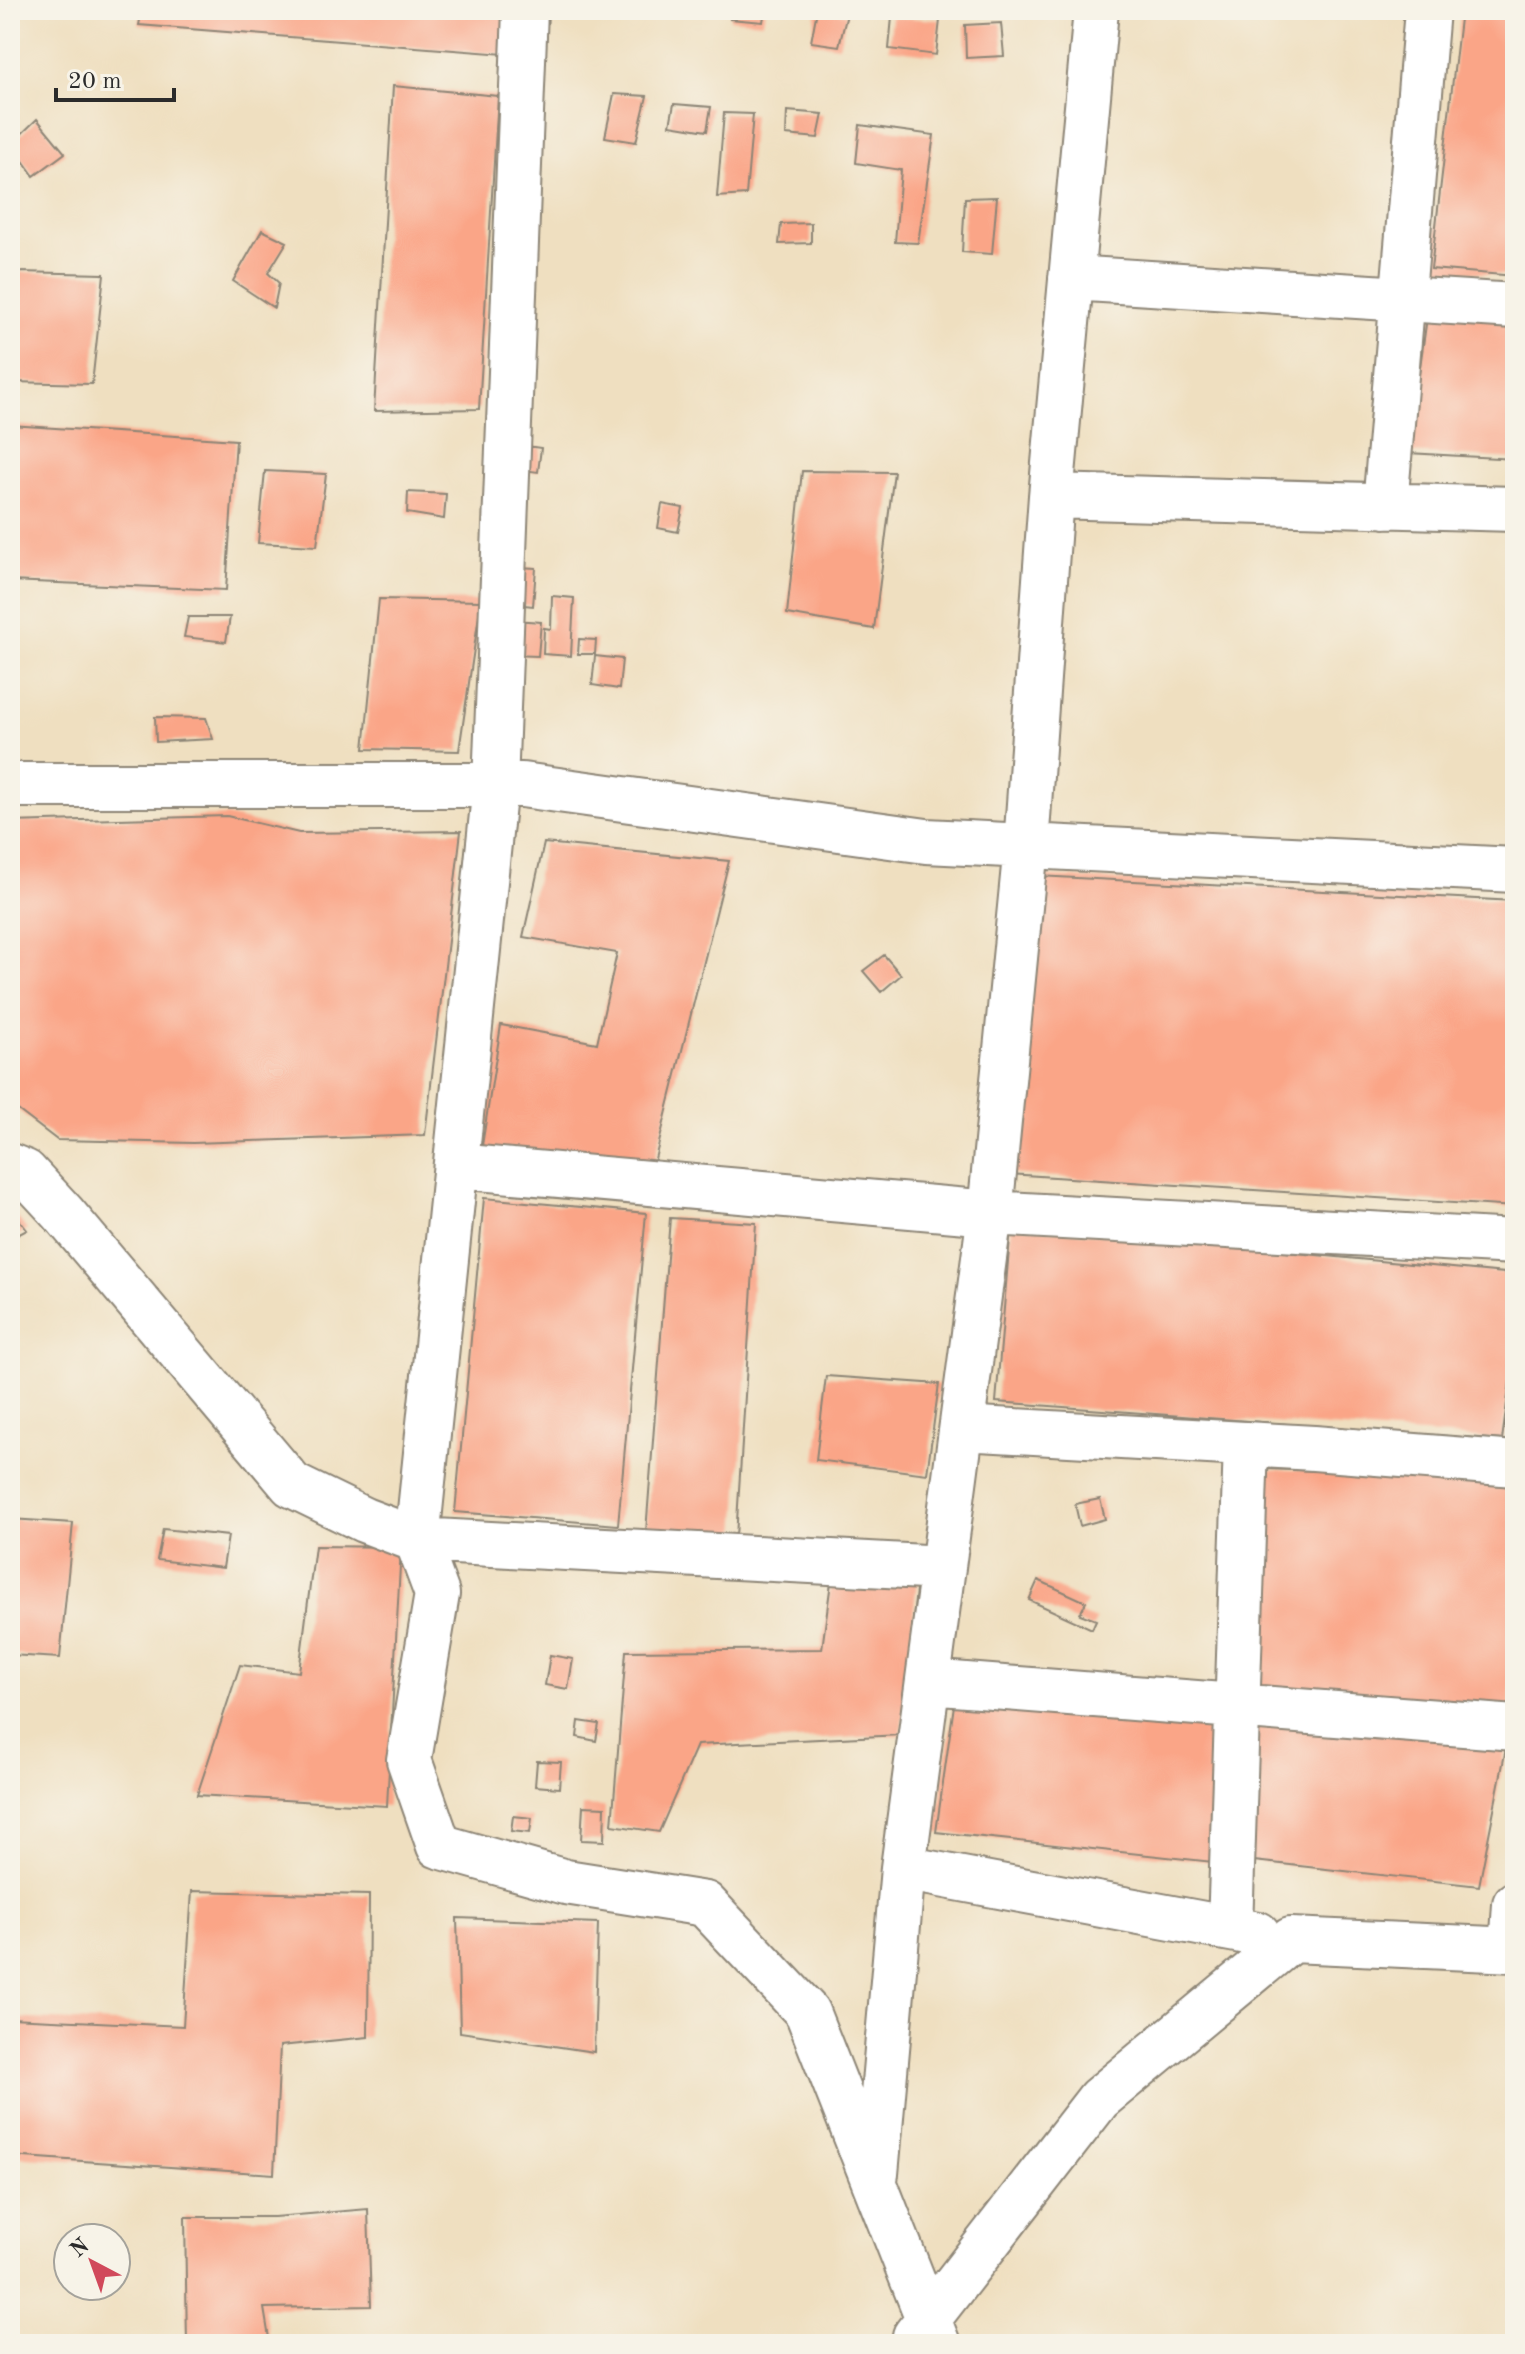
<svg xmlns="http://www.w3.org/2000/svg" width="1525" height="2354" viewBox="0 0 1525 2354" font-family="'Old Standard TT',serif">
<style>
.building{fill:#faa587}
.lines{fill:none;stroke-linecap:round;stroke-linejoin:round}
.minor-casing{stroke:#8d8576;stroke-width:48}
.minor{stroke:#fff;stroke-width:44}
</style>
<rect width="100%" height="100%" fill="#f7f3e8"/>
<filter id="ink" filterUnits="userSpaceOnUse"><feTurbulence type="fractalNoise" baseFrequency=".0125" numOctaves="2"/><feDisplacementMap in="SourceGraphic" scale="16" xChannelSelector="R" yChannelSelector="G"/><feConvolveMatrix kernelMatrix="1 2 1 2 8 2 1 2 1" color-interpolation-filters="sRGB"/></filter>
<filter id="wash" filterUnits="userSpaceOnUse"><feTurbulence type="fractalNoise" baseFrequency=".006" numOctaves="4" result="noise"/><feDisplacementMap in="SourceGraphic" scale="32" xChannelSelector="R" yChannelSelector="G"/><feGaussianBlur stdDeviation="1.8" result="paint"/><feColorMatrix in="noise" values="0 0 0 0 0 0 0 0 0 0 0 0 0 0 0 0 0 1.4 0 .05"/><feComposite in="paint" operator="in"/></filter>
<g filter="url(#wash)">
<rect width="100%" height="100%" fill="#efdfc0"/>
<g id="blocks">
<path class="building" d="M142,10H505L504,54L139,25Z
M731,10H765L763,22L730,19Z
M817,10L847,14L839,46L811,42Z
M1461,10H1515V276L1431,269Z
M892,17L940,20L936,55L889,49Z
M1001,23L1004,56L966,58L965,25Z
M393,86L498,96L479,409L374,411Z
M614,94L647,96L636,142L605,137Z
M674,104L711,107L707,131L670,125Z
M787,111L823,114L818,138L786,135Z
M724,113L753,114L746,195L717,197Z
M37,119L65,153L34,176L11,144Z
M860,125L934,135L918,243L895,242L901,170L856,163Z
M997,197L992,254L962,252L965,198Z
M811,223V243L779,244L781,224Z
M262,230L287,242L268,273L279,283L274,308L233,281Z
M19,272L104,274L92,384L12,382Z
M1429,303L1515,308V459L1408,453Z
M10,425L236,440L226,590L10,581Z
M527,446L541,448L538,472L523,470Z
M265,471L326,474L317,546L258,543Z
M802,471L894,472L874,629L787,614Z
M408,492L446,494L444,519L407,513Z
M662,504L683,508L678,532L658,528Z
M519,567L536,568L533,606L515,604Z
M552,596L574,598L571,656L543,654L544,628L551,629Z
M379,599L481,601L459,751L364,749Z
M188,617H230L226,642L184,637Z
M514,620L541,622L538,656L511,655Z
M579,639L596,640L595,654H578Z
M595,656L622,659L619,689L592,685Z
M155,717L206,718L213,739L156,742Z
M227,816L299,833L461,831L425,1135L193,1143L57,1140L10,1104V822Z
M544,843L729,861L653,1167L481,1152L501,1025L597,1043L617,953L523,937Z
M1038,876L1515,901V1207L1009,1174Z
M884,955L901,975L881,992L863,971Z
M484,1198L646,1213L618,1525L455,1512Z
M10,1208L27,1230L10,1239Z
M670,1218L756,1223L736,1537L646,1532Z
M1011,1226L1515,1274V1344L1502,1440L996,1402Z
M826,1376L939,1384L927,1474L816,1460Z
M1264,1469L1515,1478L1510,1722L1258,1706Z
M1100,1499L1105,1519L1080,1526L1075,1504Z
M10,1519L73,1523L60,1658L10,1655Z
M163,1529L228,1536L223,1568L157,1560Z
M315,1546L401,1547L387,1806L197,1795L240,1665L299,1672Z
M917,1580L901,1735L697,1745L659,1832L612,1825L626,1651L822,1649L831,1582Z
M1038,1580L1086,1602L1080,1614L1096,1620L1092,1629L1029,1600Z
M550,1655L573,1659L568,1689L545,1685Z
M954,1705L1224,1725L1222,1863L936,1832Z
M579,1721L599,1724L596,1741L577,1737Z
M1255,1724L1507,1743L1479,1886L1236,1859Z
M537,1761L561,1762L559,1788L535,1786Z
M583,1806L605,1807L604,1841L581,1840Z
M513,1816L532,1818L530,1833L511,1831Z
M192,1891L369,1895L368,2037L280,2046L274,2174L10,2156V2018L183,2026Z
M457,1918L598,1923L594,2052L460,2032Z
M368,2209L371,2306L264,2308L270,2344H187L185,2217H274Z"/>
</g>
</g>
<g filter="url(#ink)">
<use href="#blocks" fill-opacity="0" stroke="#8d8576" stroke-width="2"/>
<g class="lines">
<g class="minor-casing">
<path id="minor" d="M525,10L495,785L417,1540L943,1568
M1071,278L1515,306
M1051,496L1515,509
M1385,506L1427,10
M10,785H522L926,841L1515,870
M10,1166L25,1172L63,1213L292,1485L364,1520L417,1540L437,1594L409,1760L439,1846L566,1882L705,1904L807,2012L938,2344
M456,1166L990,1213L1026,846L1051,496L1096,10
M962,1428L1314,1448L1515,1464
M928,1682L1515,1728
M903,1868L1258,1934
M1230,1928L1246,1444
M1512,1950L1515,1904
M876,2174L903,1868L990,1213L1515,1242
M915,2336L1099,2099L1291,1940L1515,1950"/>
</g>
<use href="#minor" class="minor"/>
</g>
</g>
<rect width="1525" height="2354" fill="none" stroke="#f7f3e8" stroke-width="40"/>
<g transform="translate(92 2262) rotate(319)"><circle r="38" fill="#f7f3e8" stroke="#a5a39c" stroke-width="2"/>
<path d="M0-6L14 30L0 20L-14 30Z" fill="#d1495b"/>
<text y="-12" font-size="22" font-weight="bold" text-anchor="middle" fill="#2b2b2b">N</text>
</g>
<path d="M56 88v12h118v-12" fill="none" stroke="#2b2b2b" stroke-width="4"/>
<text x="68" y="88" font-size="24" fill="#2b2b2b" stroke="#f7f3e8" stroke-width="6" paint-order="stroke">20 m</text>
</svg>
